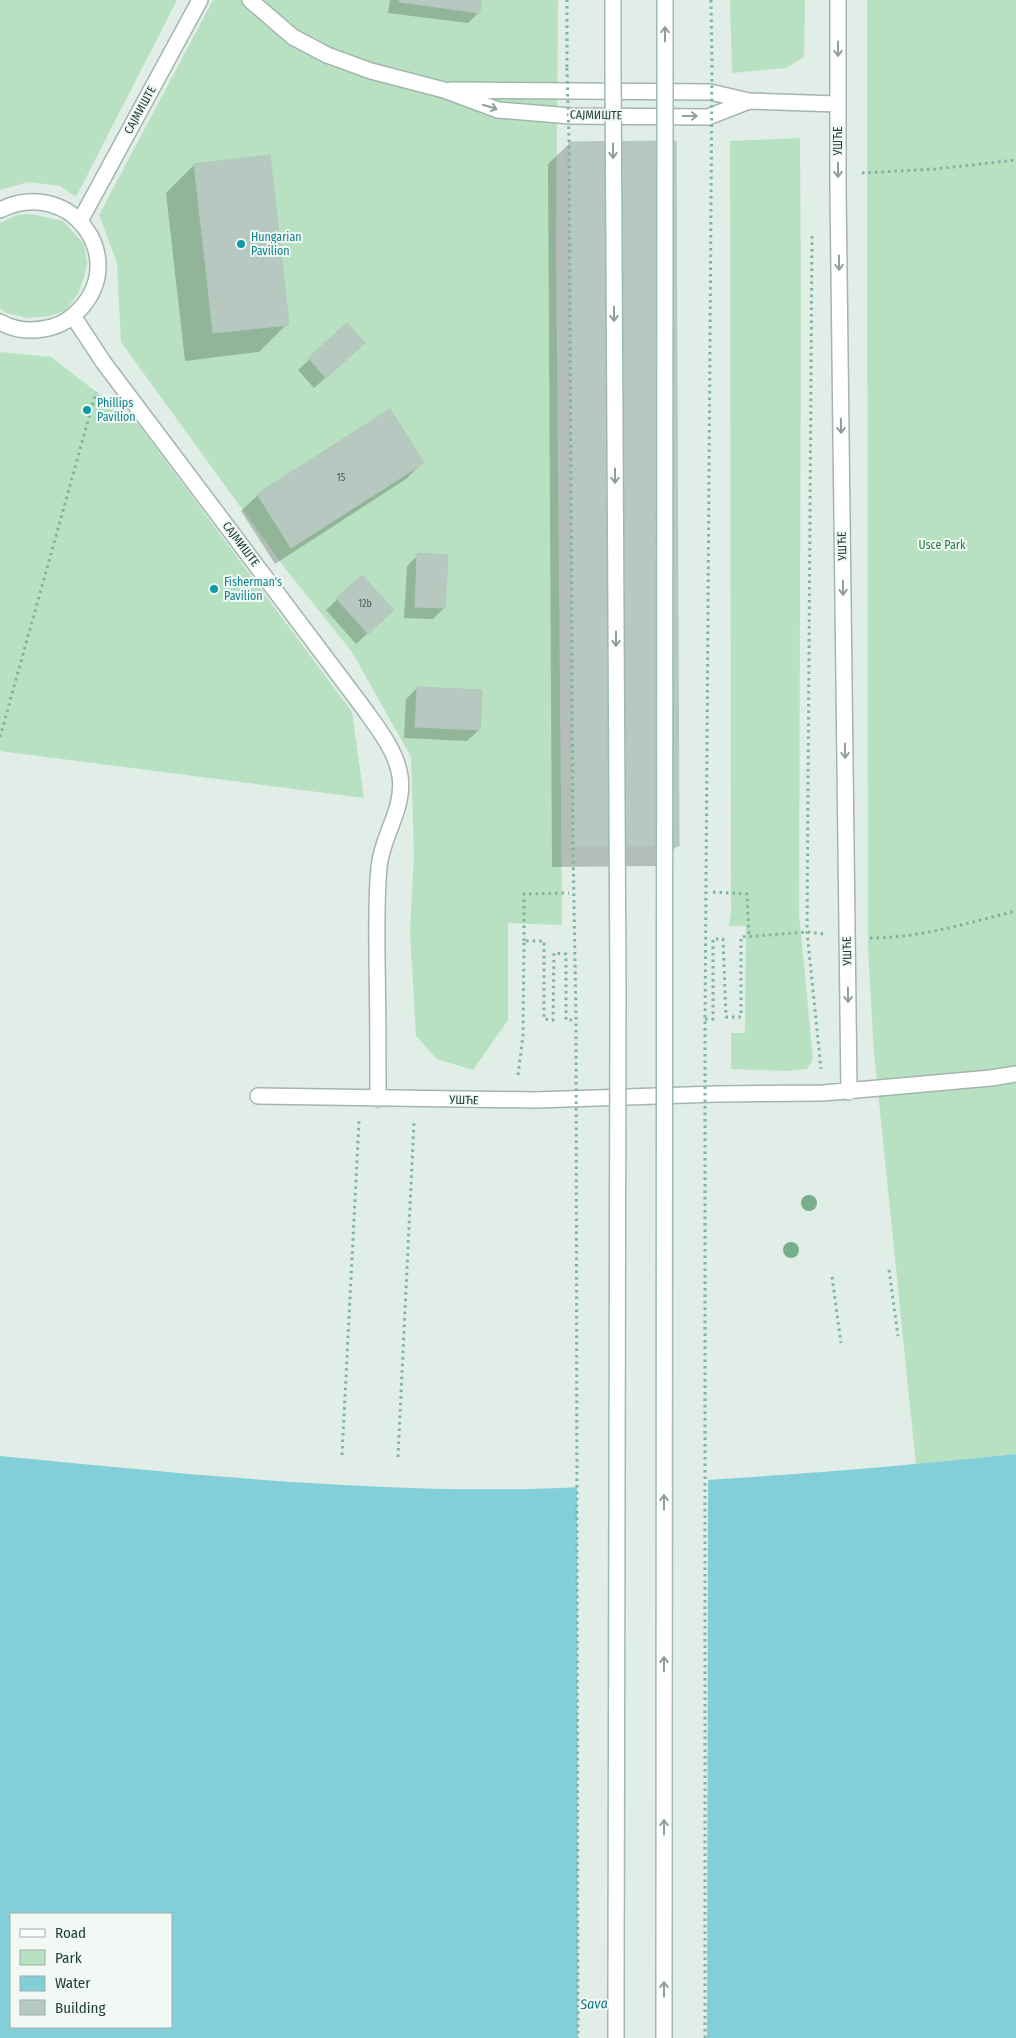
<svg xmlns="http://www.w3.org/2000/svg" width="1016" height="2038" viewBox="0 0 1016 2038" font-family="'Fira Sans Condensed',sans-serif">
<style>
.green{fill:#b7e1c0}
.water{fill:#82cfd9;fill-rule:evenodd}
.pier{fill:#e1ede7}
.shadow{fill:#0003}
.building{fill:#b6c8c0;stroke:#b2c7be}
.lines{fill:none;stroke-linecap:round;stroke-linejoin:round}
.minor-casing{stroke:#a3b6ae;stroke-width:18}
.secondary-casing{stroke:#9ebaaf;stroke-width:18}
.path{stroke:#7db4a1;stroke-width:3;stroke-dasharray:2.5 4;stroke-linecap:butt}
.minor{stroke:#fff;stroke-width:15}
.secondary{stroke:#fff;stroke-width:15}
.secondary-bridge-casing{stroke:#9ebaaf;stroke-width:18;stroke-linecap:butt}
.path-bridge{stroke:#7db4a1;stroke-width:3;stroke-dasharray:2.5 4;stroke-linecap:butt}
.secondary-bridge{stroke:#fff;stroke-width:15}
.tree{fill:#79ae8c}
.oneway{stroke:#8fa09a}
.culture-dot{fill:#0f9aa8;stroke:#f2f9f5;stroke-width:2}
.labels{text-anchor:middle;dominant-baseline:central;stroke-width:4;stroke-linejoin:round;paint-order:stroke}
.number-label{font-size:10px;fill:#456258}
.street-label{font-size:12px;fill:#1f4036;stroke:#f2f9f5}
.culture-label{font-size:12px;fill:#0d838f;stroke:#f2f9f5;text-anchor:start}
.park-label{font-size:12px;fill:#247b42;stroke:#f2f9f5}
.water-label{font-size:14px;font-style:italic;fill:#127583;stroke:#f2f9f5}
</style>
<rect width="100%" height="100%" fill="#e1ede7"/>
<path class="green" d="M0,0H177L76,197L60,186L28,182L0,190Z
M213,0H558L556,245L562,925L508,923V1020L473,1070L437,1059L416,1036L410,932L414,856L411,757L352,652L284,567L121,342L117,263L99,215Z
M730,0H805L804,57L786,68L732,73Z
M867,0H1016V1454L916,1465L874,1052L868,949Z
M800,138L801,300L799,913L813,1059L807,1069L788,1071L731,1069V1033H745L746,926H729L731,913L730,141Z
M31,214L63,221L84,244L87,263L84,277L78,294L65,311L49,316L28,318L6,313L0,308V223L17,215Z
M0,352L51,357L139,425L352,712L364,798L0,751Z"/>
<path class="water" d="M1016,1454V2038H0V1456C176,1473 353,1492 531,1489C570,1488 609,1485 649,1483C772,1477 894,1467 1016,1454ZM11,1914H171V2027H11Z"/>
<path class="pier" d="M708,1477L707,2038H578L577,1484Z"/>
<path class="shadow" d="M390,0H480L479,12L468,23L388,13Z
M570,143L678,845L657,866L552,867L548,164Z
M194,165L287,324L259,352L185,361L166,193Z
M347,325L352,354L314,388L298,370Z
M422,463L406,479L275,564L241,511L258,495Z
M418,555L444,608L433,619L404,618L407,566Z
M362,576L381,621L356,644L326,610Z
M417,688L479,730L467,741L404,738L406,699Z"/>
<path class="building" d="M399,0H481L480,13L399,2Z
M676,141L679,846H573L569,142Z
M270,155L289,325L213,333L194,164Z
M347,323L365,343L326,378L308,358Z
M390,409L424,463L291,548L257,494Z
M417,553L448,555L445,608L415,607Z
M362,575L394,610L368,634L336,598Z
M417,687L482,690L480,730L415,727Z"/>
<g class="lines">
<g class="minor-casing">
<path id="minor" d="M250,0L293,37L327,55L371,71L444,90L498,110L571,116L708,117L749,101
M838,0V189L849,1092
M451,90L710,92L749,101L838,104
M0,210C70,176 129,257 80,309C72,318 63,324 52,327C34,332 16,331 0,322
M80,221L200,0
M73,316L104,363L362,706C377,727 396,750 400,776C405,809 382,835 379,867C376,899 377,931 377,962C378,1008 378,1053 378,1099
M258,1096L535,1100L717,1094L823,1093L991,1078L1016,1074"/>
</g>
<g class="secondary-casing">
<path id="secondary" d="M613,0V68
M665,68V0
M616,2038V1999"/>
</g>
<path class="path" d="M711,0L712,69
M567,67V0
M862,173L936,169L1016,160
M812,236L807,932L821,1069
M0,737L96,392
M713,892L747,894L749,937
M870,938C920,938 968,923 1016,911
M524,941V894L569,893
M705,1019H713V939H723L726,1017H741V937L807,932L824,934
M518,1075L523,1036L524,941H544V1019L553,1020L554,953L566,954V1020H576
M889,1270L898,1336
M832,1277L841,1343
M342,1455L359,1121
M398,1457L414,1122"/>
<use href="#minor" class="minor"/>
<use href="#secondary" class="secondary"/>
<g class="secondary-bridge-casing">
<path id="secondary-bridge" d="M613,68L618,988L616,1999
M664,2038L665,68"/>
</g>
<path class="path-bridge" d="M567,68L569,142L573,846L576,1020L578,2038
M705,2038V1019L712,71"/>
<use href="#secondary-bridge" class="secondary-bridge"/>
</g>
<g class="tree">
<circle cx="809" cy="1203" r="8"/>
<circle cx="791" cy="1250" r="8"/>
</g>
<defs><path id="oneway-shaft" d="M-6 0H5M1.5-3L5.5 0L1.5 3" fill="none" stroke-width="1.6" stroke-linecap="round" stroke-linejoin="round" transform="scale(1.25)"/></defs>
<g class="oneway">
<use href="#oneway-shaft" transform="translate(665 34) rotate(-90)"/>
<use href="#oneway-shaft" transform="translate(838 49) rotate(90)"/>
<use href="#oneway-shaft" transform="translate(490 107) rotate(17)"/>
<use href="#oneway-shaft" transform="translate(690 116)"/>
<use href="#oneway-shaft" transform="translate(613 151) rotate(90)"/>
<use href="#oneway-shaft" transform="translate(838 170) rotate(90)"/>
<use href="#oneway-shaft" transform="translate(839 263) rotate(89)"/>
<use href="#oneway-shaft" transform="translate(614 314) rotate(90)"/>
<use href="#oneway-shaft" transform="translate(841 426) rotate(89)"/>
<use href="#oneway-shaft" transform="translate(615 476) rotate(90)"/>
<use href="#oneway-shaft" transform="translate(843 588) rotate(89)"/>
<use href="#oneway-shaft" transform="translate(616 639) rotate(90)"/>
<use href="#oneway-shaft" transform="translate(845 751) rotate(89)"/>
<use href="#oneway-shaft" transform="translate(848 995) rotate(89)"/>
<use href="#oneway-shaft" transform="translate(664 1502) rotate(-90)"/>
<use href="#oneway-shaft" transform="translate(664 1664) rotate(-90)"/>
<use href="#oneway-shaft" transform="translate(664 1827) rotate(-90)"/>
<use href="#oneway-shaft" transform="translate(664 1989) rotate(-90)"/>
</g>
<g class="culture-dot">
<circle cx="241" cy="244" r="5"/>
<circle cx="87" cy="410" r="5"/>
<circle cx="214" cy="589" r="5"/>
</g>
<g class="labels">
<g class="number-label">
<text x="341" y="478">15</text>
<text x="365" y="604">12b</text>
</g>
<g class="street-label">
<text transform="translate(140 110) rotate(-61)">САЈМИШТЕ</text>
<text transform="translate(596 115) rotate(1)">САЈМИШТЕ</text>
<text transform="translate(838 141) rotate(-90)">УШЋЕ</text>
<text transform="translate(241 544) rotate(53)">САЈМИШТЕ</text>
<text transform="translate(842 546) rotate(-91)">УШЋЕ</text>
<text transform="translate(847 951) rotate(-91)">УШЋЕ</text>
<text transform="translate(464 1100) rotate(1)">УШЋЕ</text>
</g>
<g class="culture-label">
<text x="251" y="237">Hungarian<tspan x="251" dy="14">Pavilion</tspan></text>
<text x="97" y="403">Phillips<tspan x="97" dy="14">Pavilion</tspan></text>
<text x="224" y="582">Fisherman's<tspan x="224" dy="14">Pavilion</tspan></text>
</g>
<g class="park-label">
<text x="942" y="545">Usce Park</text>
</g>
<g class="water-label">
<text transform="translate(594 2004) rotate(-3)">Sava</text>
</g>
</g>
<rect x="10" y="1913" width="162" height="115" fill="#f2f9f5" stroke="#9eafa9"/>
<rect x="20" y="1929" width="25" height="8" fill="#ffffff" stroke="#9eafa9"/>
<text x="55" y="1938" font-size="15" fill="#1f4036">Road</text>
<rect x="20" y="1950" width="25" height="15" fill="#b7e1c0" stroke="#9eafa9"/>
<text x="55" y="1963" font-size="15" fill="#1f4036">Park</text>
<rect x="20" y="1976" width="25" height="15" fill="#82cfd9" stroke="#9eafa9"/>
<text x="55" y="1988" font-size="15" fill="#1f4036">Water</text>
<rect x="20" y="2000" width="25" height="15" fill="#b6c8c0" stroke="#9eafa9"/>
<text x="55" y="2013" font-size="15" fill="#1f4036">Building</text>
</svg>
